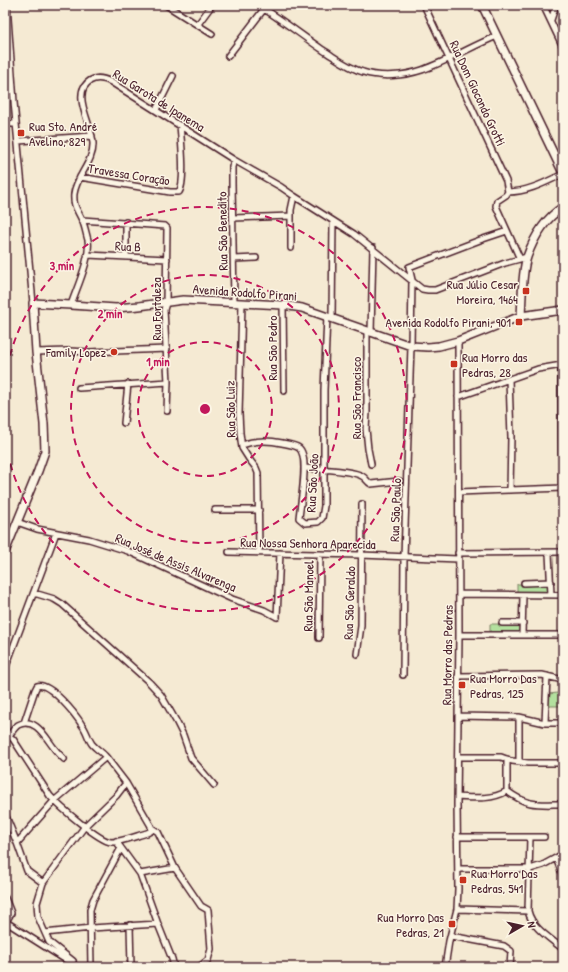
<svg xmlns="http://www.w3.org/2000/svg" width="568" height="972" viewBox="0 0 568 972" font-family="'Patrick Hand',sans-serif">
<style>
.green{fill:#b3e09e;stroke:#7e8064}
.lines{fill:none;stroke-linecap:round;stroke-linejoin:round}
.street-casing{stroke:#4a1f2b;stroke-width:8}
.secondary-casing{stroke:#4a1f2b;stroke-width:10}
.street{stroke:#fcf5e5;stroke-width:5}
.secondary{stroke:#fcf5e5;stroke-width:7}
.ring{fill:none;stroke:#c2185b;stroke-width:2;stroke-dasharray:7 5}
.poi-dot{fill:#c8321e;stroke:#fcf5e5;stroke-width:1.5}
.labels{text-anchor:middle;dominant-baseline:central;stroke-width:3;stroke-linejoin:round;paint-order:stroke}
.street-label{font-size:13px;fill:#4a1f2b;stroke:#fcf5e5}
.poi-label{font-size:13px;fill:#4a1f2b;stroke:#fcf5e5;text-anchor:start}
.centre{fill:#c2185b;stroke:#fcf5e5;stroke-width:2}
.ring-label{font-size:12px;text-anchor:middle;font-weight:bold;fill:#c2185b;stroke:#fcf5e5;stroke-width:3;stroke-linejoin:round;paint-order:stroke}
</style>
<rect width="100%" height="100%" fill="#f5ead3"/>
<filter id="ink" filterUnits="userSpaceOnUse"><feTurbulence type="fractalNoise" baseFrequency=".025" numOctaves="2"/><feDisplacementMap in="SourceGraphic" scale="8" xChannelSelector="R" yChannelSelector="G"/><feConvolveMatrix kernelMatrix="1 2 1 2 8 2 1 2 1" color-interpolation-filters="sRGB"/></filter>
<g filter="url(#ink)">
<path class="green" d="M517,584H550V592H517Z
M490,624H523V633H490Z
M559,681L563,682V706H547L548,694L558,693Z"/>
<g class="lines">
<g class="street-casing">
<path id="street" d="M7,5L14,102L33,303
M166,5L212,34
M258,5C281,19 301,35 323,50C336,58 348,68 363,72C381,78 404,76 422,70C448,61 472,46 497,36
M424,5L506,181L508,192
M543,5L563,47
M551,20L556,5
M198,24L212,5
M228,56L264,9
M156,110L173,76
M5,124H16
M18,141L92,136
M234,160L232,167V183L234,302
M80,177L170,192H179C186,182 181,138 180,125
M508,192L506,195L497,201L496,206L520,259
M508,192C528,192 546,182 563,174
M233,218L291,216
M82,220L165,226L167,228L166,303L164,310L168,382L167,411
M291,248V210L294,196
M88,255L167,259
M126,256V222
M234,259L256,258
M242,303L239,414L240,433L242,448L249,459L256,468L258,473L259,552
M71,305C77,287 91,258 88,240C86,234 85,226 82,220C77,209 73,206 74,194C76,176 94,162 93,143C92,127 76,101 84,87C91,76 101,77 111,82L234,160L281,187L294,196L354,234L422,289L428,290H435L505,263L527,257
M283,305L284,391
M332,318L333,221
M367,331V412L366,429L368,449L371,464
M371,333L373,248
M36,352L69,351L89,352L167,349
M561,365L562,488
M509,379L511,437L510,490
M79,388L168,382
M458,397L538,369L562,365
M124,423L128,384
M242,445C255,440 268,440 282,443C287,444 295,445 299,448C310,457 300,505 299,518L305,523L318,522L322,518L324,506V390L327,316
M304,468C317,469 352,470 362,476C366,478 367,482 371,484L399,481
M459,492L563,488
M215,510H259
M17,522L37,529L89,539L128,551L232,599L264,610L277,617
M229,552L361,555L458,559
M458,553L563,552
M549,553L551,595
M524,583L551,582
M34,593L54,599L62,604L149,682L161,695L176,721L183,735L191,758L214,785
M459,594L563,595
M277,617L280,553
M502,623H523
M459,635H563
M522,635L523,595
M319,638L320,554
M357,654L361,626L362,504
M5,669L56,533
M403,675L404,557L411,346L412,280L409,267L480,240L507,231
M458,676L542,675L563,680
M458,716L519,717L545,723H563
M545,723L547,676
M5,737H10L13,739L50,796C59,806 99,841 111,842C122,842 136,836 147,833L151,831V826L126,783L116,796L85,826L43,883
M8,737C11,733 14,728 18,725C35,716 46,738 54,748C57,752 61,756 64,759
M106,757L126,783
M458,757H501L512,761L528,763H563
M507,759V791
M519,762V717
M457,797C473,798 493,800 507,791C528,807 539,804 563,804
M5,814L17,843L27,871L43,883L37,903L38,917L45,933L91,928L158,924L172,959L174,967
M457,837H544
M530,837L528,911C532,928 550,938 563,949
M116,841L140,874L158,924
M17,843L54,801L106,757C102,752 96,749 92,744C88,739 87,731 82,725C76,715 49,681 37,686L35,690L24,723
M556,858L563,876
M175,868L201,906L208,910L211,949L208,960L199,967
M458,869H530L543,865L563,854
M140,874L175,868L158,832L152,828
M5,898L11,913L6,922L77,967
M457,909L528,911
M130,925L131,967
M45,933L49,942L73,961
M451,936L504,946L511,951L510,967
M91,967L90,910L93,900L121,848
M445,967L449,941L457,909L458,889L457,804L459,635L458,341"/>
</g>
<g class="secondary-casing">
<path id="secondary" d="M482,5L563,173
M521,316C522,300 522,271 527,257C534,237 546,218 563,207
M5,552L38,471L45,451L44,424L36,352L33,303L71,305L116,308L139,306L183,300L283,305L302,308L411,346L428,347L439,346L458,341L521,316L563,310"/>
</g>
<use href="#street" class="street"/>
<use href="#secondary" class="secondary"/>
</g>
</g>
<g class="ring">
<circle cx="205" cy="409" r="67"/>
<circle cx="205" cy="409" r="134"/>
<path d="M5 379A202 202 0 1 1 5 439"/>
</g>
<g class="poi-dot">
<rect x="17" y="129" width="8" height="8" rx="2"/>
<rect x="522" y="287" width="8" height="8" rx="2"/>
<rect x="515" y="318" width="8" height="8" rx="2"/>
<circle cx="114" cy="352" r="4"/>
<rect x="450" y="360" width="8" height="8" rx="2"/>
<rect x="458" y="681" width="8" height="8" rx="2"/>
<rect x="459" y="876" width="8" height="8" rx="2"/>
<rect x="448" y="920" width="8" height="8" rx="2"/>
</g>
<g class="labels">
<g class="street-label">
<text transform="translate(478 93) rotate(65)">Rua Dom Giocondo Grotti</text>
<text transform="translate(159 100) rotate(32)">Rua Garota de Ipanema</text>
<text transform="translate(129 174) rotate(9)">Travessa Coração</text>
<text transform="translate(222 231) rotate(-91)">Rua São Benedito</text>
<text transform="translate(128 246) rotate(3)">Rua B</text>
<text transform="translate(245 292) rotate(4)">Avenida Rodolfo Pirani</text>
<text transform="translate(156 309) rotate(-90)">Rua Fortaleza</text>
<text transform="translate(272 348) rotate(-90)">Rua São Pedro</text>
<text transform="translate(356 398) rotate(-90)">Rua São Francisco</text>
<text transform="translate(230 409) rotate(-91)">Rua São Luiz</text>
<text transform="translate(312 483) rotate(-87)">Rua São João</text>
<text transform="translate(395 510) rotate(-88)">Rua São Paulo</text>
<text transform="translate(308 543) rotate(1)">Rua Nossa Senhora Aparecida</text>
<text transform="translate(176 562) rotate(23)">Rua José de Assis Alvarenga</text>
<text transform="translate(308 596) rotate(-89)">Rua São Manoel</text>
<text transform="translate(349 603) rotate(-88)">Rua São Geraldo</text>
<text transform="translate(447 655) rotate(-89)">Rua Morro das Pedras</text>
</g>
<g class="poi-label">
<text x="29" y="126">Rua Sto. André<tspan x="29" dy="15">Avelino, 829</tspan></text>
<text x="518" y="284" text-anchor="end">Rua Júlio Cesar<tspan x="518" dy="15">Moreira, 1464</tspan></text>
<text x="511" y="322" text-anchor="end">Avenida Rodolfo Pirani, 901</text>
<text x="106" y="352" text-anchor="end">Family Lopez</text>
<text x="462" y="357">Rua Morro das<tspan x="462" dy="15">Pedras, 28</tspan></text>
<text x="470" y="678">Rua Morro Das<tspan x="470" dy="15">Pedras, 125</tspan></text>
<text x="471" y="873">Rua Morro Das<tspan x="471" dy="15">Pedras, 541</tspan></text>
<text x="444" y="917" text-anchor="end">Rua Morro Das<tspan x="444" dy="15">Pedras, 21</tspan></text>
</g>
</g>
<circle cx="205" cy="409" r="6" class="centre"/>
<g class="ring-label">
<text x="62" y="270">3 min</text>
<text x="110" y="318">2 min</text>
<text x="158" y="366">1 min</text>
</g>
<rect width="568" height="972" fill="none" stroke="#fcf5e5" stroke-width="20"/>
<rect x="10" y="10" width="548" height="952" fill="none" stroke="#4a1f2b" stroke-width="1.5" filter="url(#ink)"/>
<g transform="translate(522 926) rotate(81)" stroke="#fcf5e5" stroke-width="3" paint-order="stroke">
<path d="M0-3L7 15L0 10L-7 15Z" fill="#4a1f2b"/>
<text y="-6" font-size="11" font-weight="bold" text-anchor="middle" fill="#4a1f2b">N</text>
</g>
</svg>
